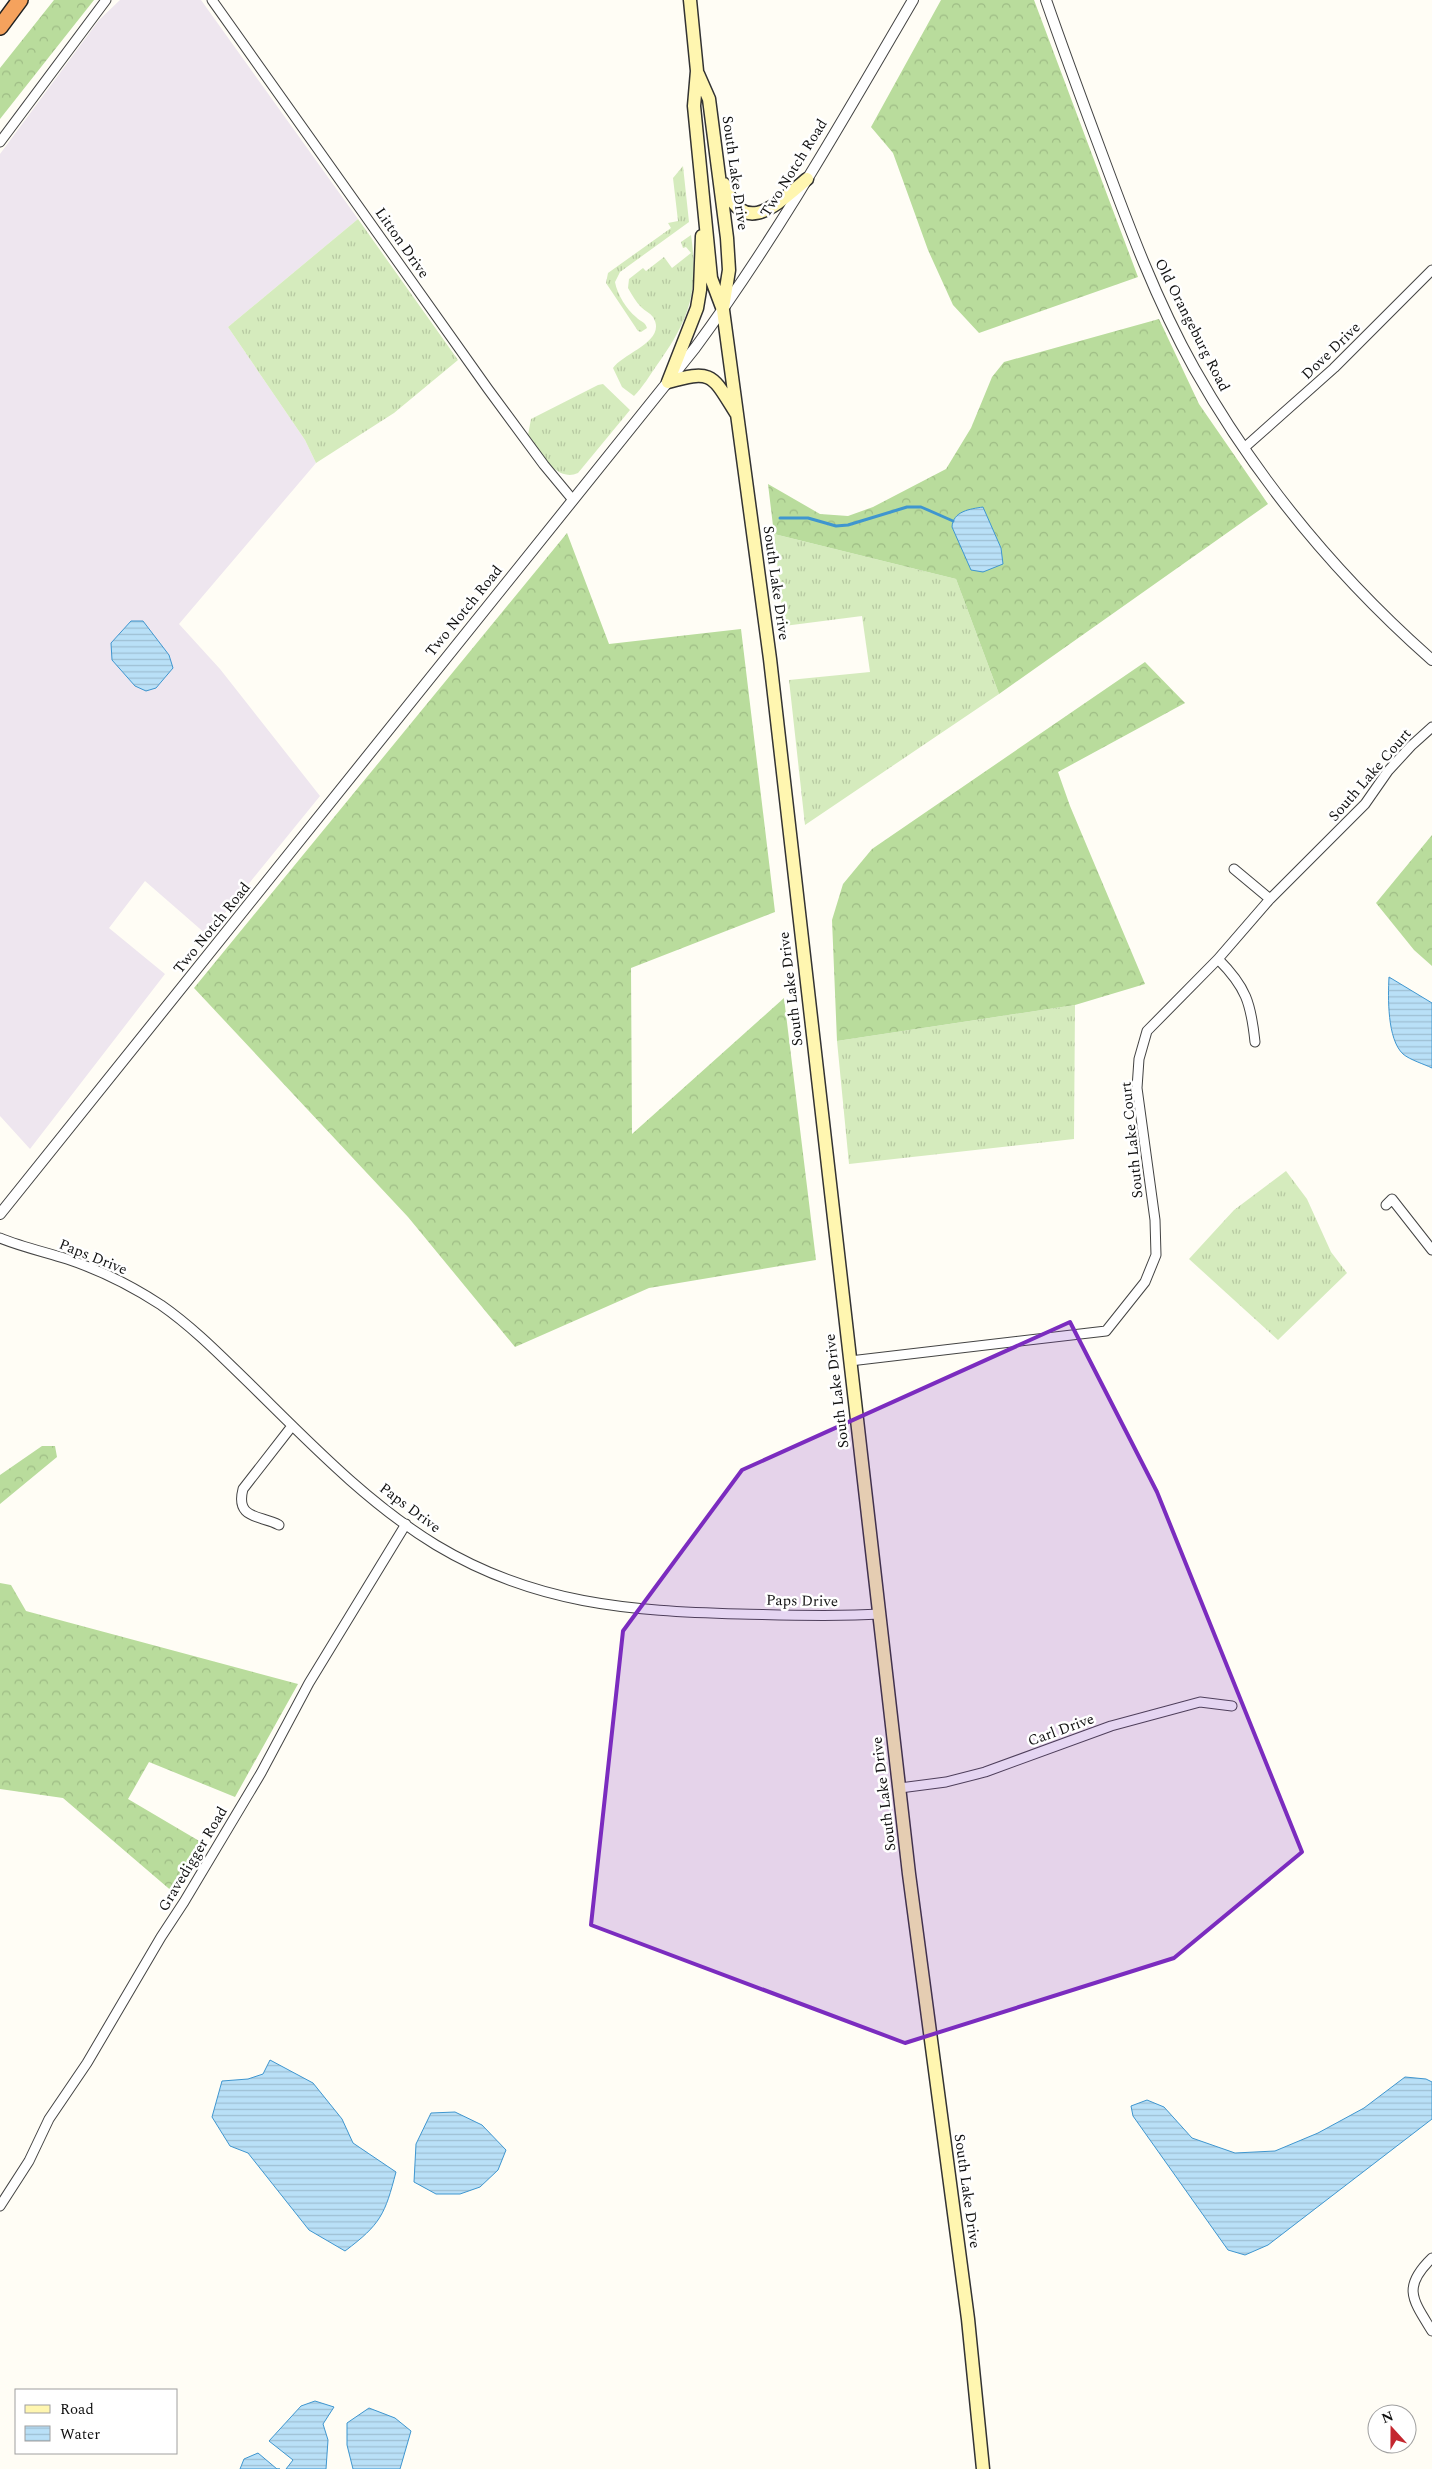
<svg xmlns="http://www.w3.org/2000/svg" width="1432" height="2469" viewBox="0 0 1432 2469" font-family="Spectral,serif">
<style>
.industrial{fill:#eee6ef}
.grass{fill:url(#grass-tufts)}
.forest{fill:url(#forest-crowns)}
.water{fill:url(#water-rules);stroke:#3f96cf}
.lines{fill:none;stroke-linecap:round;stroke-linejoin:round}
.stream{stroke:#3f96cf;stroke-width:3}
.minor-casing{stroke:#444;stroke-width:11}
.tertiary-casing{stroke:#444;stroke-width:12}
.secondary-casing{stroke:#333;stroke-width:15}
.motorway-casing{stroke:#222;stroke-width:18}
.minor{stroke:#fff;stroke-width:9}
.tertiary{stroke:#fff;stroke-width:10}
.secondary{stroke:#fff6b0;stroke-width:12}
.motorway{stroke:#f5a25d;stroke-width:15}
.marked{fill:#7b2cbf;fill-opacity:0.2;stroke:#7b2cbf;stroke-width:4;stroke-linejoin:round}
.labels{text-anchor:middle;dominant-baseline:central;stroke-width:5;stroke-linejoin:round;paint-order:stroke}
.street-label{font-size:15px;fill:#111;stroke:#fff}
</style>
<defs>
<pattern id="grass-tufts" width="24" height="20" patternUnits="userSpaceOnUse" patternTransform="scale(1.25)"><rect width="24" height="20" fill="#d5ebbd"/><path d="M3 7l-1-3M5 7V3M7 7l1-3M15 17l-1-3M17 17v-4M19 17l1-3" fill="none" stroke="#b6c8a1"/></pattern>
<pattern id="forest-crowns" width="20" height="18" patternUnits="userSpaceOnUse" patternTransform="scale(1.25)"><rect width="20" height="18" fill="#b9dc9c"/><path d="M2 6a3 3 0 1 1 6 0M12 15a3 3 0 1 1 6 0" fill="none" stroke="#9ebc85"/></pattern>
<pattern id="water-rules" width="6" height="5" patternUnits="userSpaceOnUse" patternTransform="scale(1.25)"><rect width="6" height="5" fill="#b9e0f7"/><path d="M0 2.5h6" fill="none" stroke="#9ebfd3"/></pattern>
</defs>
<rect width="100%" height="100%" fill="#fffdf5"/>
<path class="industrial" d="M120,0H201L358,219L228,327L305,440L316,463L179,624L220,669L320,796L207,935L145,881L109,928L165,974L30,1149L0,1116V154L99,20Z"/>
<path class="grass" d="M683,166L689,222L620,272L615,282C617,294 627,310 636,317C640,322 645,321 647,328L641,332L638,331L606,283L608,273L671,228L668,223L678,221L673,178Z
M358,219L458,360L394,413L316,463L305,440L228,327Z
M691,235C699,291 690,319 657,365C650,375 643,387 634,396L622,387L613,368C623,353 668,341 653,317C650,313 645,311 641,307C636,302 632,295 628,288L629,279L643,268L646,271L664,257L672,268L691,253L686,247L683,248L681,242Z
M603,384L630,410L578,473C556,483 539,451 528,435L531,419L598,385Z
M774,534L956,579L999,694L805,825L789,680L870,672L862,616L784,626Z
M1075,1005L1074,1139L849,1164L837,1041Z
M1286,1171L1307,1199L1331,1252L1347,1273L1278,1340L1189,1259L1234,1210Z"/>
<path class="forest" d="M54,0H94L0,119V68Z
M941,0H1034L1138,277L979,333L953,305L928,250L893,153L871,127Z
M1159,319L1199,404L1268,504L999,694L956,579L774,534L768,484L820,514L848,516L873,507L946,469L971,428L992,377L1004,362Z
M567,533L609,644L741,629L775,912L631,968L632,1134L784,998L816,1260L649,1288L515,1347L408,1217L194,988Z
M1145,662L1185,703L1058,772L1070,806L1145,984L1075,1005L837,1041L832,920L843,884L872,849Z
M1432,835V966L1414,950L1376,903Z
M42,1446H55L57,1457L0,1504V1475Z
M0,1583L11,1585L26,1611L298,1684L235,1797L149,1762L128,1799L206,1845L174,1893L63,1798L0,1789Z"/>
<path class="water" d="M983,507L1001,548L1003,564L983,572L971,570L952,527C953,511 970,509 983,507Z
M131,621H143L169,655L173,668L156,688L146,691L135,686L112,660L111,643Z
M1389,977L1432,1003V1068C1424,1064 1410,1060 1403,1054C1387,1039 1388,997 1389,977Z
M270,2060L313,2083L342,2119L353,2143L396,2172C385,2214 381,2224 345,2251L309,2230L248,2153L230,2146L212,2117L222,2081L248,2079L263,2074Z
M1405,2077L1426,2079L1432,2082V2119L1268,2245L1245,2255L1228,2250L1133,2116L1131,2106L1147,2100L1164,2107L1192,2138L1235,2153L1275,2151L1318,2133L1364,2108Z
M455,2112L482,2125L506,2150L498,2170L480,2187L460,2194H436L414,2182L416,2144L431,2113Z
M315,2401L334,2407L323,2424L328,2440L326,2469H286L293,2460L269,2441L301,2406Z
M369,2408L395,2418L411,2431L400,2469H353L347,2445V2423Z
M258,2453L277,2469H280H240L244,2459Z"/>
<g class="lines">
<path class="stream" d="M780,518H808L836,526L848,525L907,507H921L953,521"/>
<g class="minor-casing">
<path id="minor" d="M212,0L488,389L544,465L573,500
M0,142L106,0
M1244,448L1334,368L1432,270
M1234,869L1270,899
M1218,959C1246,987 1251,1003 1255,1042
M1386,1205L1392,1199L1432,1250
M0,1238C22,1247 45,1252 67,1259C100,1270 132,1286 161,1305C194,1328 222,1357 251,1385C308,1441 367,1503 436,1545C534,1604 629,1611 740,1614C786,1615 833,1617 880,1614
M850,1361L1106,1331L1145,1282L1156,1255L1155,1220L1137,1088L1139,1059L1147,1031L1218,959L1270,899L1365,804L1388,771L1411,746L1432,727
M279,1525C261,1515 235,1520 243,1489L292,1426
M900,1788L946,1782L985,1772L1111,1726L1200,1702L1232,1706
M0,2206L29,2161L49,2119L87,2063L161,1937L184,1902L261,1773L309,1683L406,1524
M1432,2258C1402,2287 1412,2299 1432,2331"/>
</g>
<g class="tertiary-casing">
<path id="tertiary" d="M1046,0C1064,52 1083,103 1102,154C1129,227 1156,300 1194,368C1256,478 1338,577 1432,660
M0,1214L695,348C776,238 844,118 913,0"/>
</g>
<g class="secondary-casing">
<path id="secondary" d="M690,0L697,71L694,106L711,278L723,310L770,659L909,1874L968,2319L983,2469
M698,74L709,99L727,238L729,270L723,308
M724,184C744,240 778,203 807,179
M668,382L697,308L700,290L702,236
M668,382C713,369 712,375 736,413"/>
</g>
<g class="motorway-casing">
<path id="motorway" d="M0,27L20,0"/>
</g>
<use href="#minor" class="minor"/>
<use href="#tertiary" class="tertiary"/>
<use href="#secondary" class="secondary"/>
<use href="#motorway" class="motorway"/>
</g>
<path class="marked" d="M1070,1322L1157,1492L1302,1852L1174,1958L905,2043L591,1925L623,1631L742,1470Z"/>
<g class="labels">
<g class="street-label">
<text transform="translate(794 168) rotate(-58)">Two Notch Road</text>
<text transform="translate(735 173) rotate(82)">South Lake Drive</text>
<text transform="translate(402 243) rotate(55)">Litton Drive</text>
<text transform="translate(1192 325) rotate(63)">Old Orangeburg Road</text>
<text transform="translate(1331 351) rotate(-44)">Dove Drive</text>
<text transform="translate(776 583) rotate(82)">South Lake Drive</text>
<text transform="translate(464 611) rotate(-51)">Two Notch Road</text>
<text transform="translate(1370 775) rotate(-49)">South Lake Court</text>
<text transform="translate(212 928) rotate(-51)">Two Notch Road</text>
<text transform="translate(791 989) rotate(-97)">South Lake Drive</text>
<text transform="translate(1132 1140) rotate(-96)">South Lake Court</text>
<text transform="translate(93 1257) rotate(22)">Paps Drive</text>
<text transform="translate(837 1391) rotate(-97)">South Lake Drive</text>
<text transform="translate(410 1508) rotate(37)">Paps Drive</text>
<text transform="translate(802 1601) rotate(1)">Paps Drive</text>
<text transform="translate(1061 1730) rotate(-20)">Carl Drive</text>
<text transform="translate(884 1794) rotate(-97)">South Lake Drive</text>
<text transform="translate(193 1859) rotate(-59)">Gravedigger Road</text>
<text transform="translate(967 2191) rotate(82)">South Lake Drive</text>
</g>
</g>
<rect x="15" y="2389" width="162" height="65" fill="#ffffff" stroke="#a0a0a0"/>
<rect x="25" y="2405" width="25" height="8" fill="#fff6b0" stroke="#a0a0a0"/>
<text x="60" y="2414" font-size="15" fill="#111111">Road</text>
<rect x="25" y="2426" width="25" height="15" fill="url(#water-rules)" stroke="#a0a0a0"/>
<text x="60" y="2439" font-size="15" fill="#111111">Water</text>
<g transform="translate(1392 2429) rotate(339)"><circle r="24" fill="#ffffff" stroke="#a0a0a0"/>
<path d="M0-4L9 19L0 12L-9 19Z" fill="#c4262e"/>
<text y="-8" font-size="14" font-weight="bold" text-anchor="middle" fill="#111111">N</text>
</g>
</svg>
